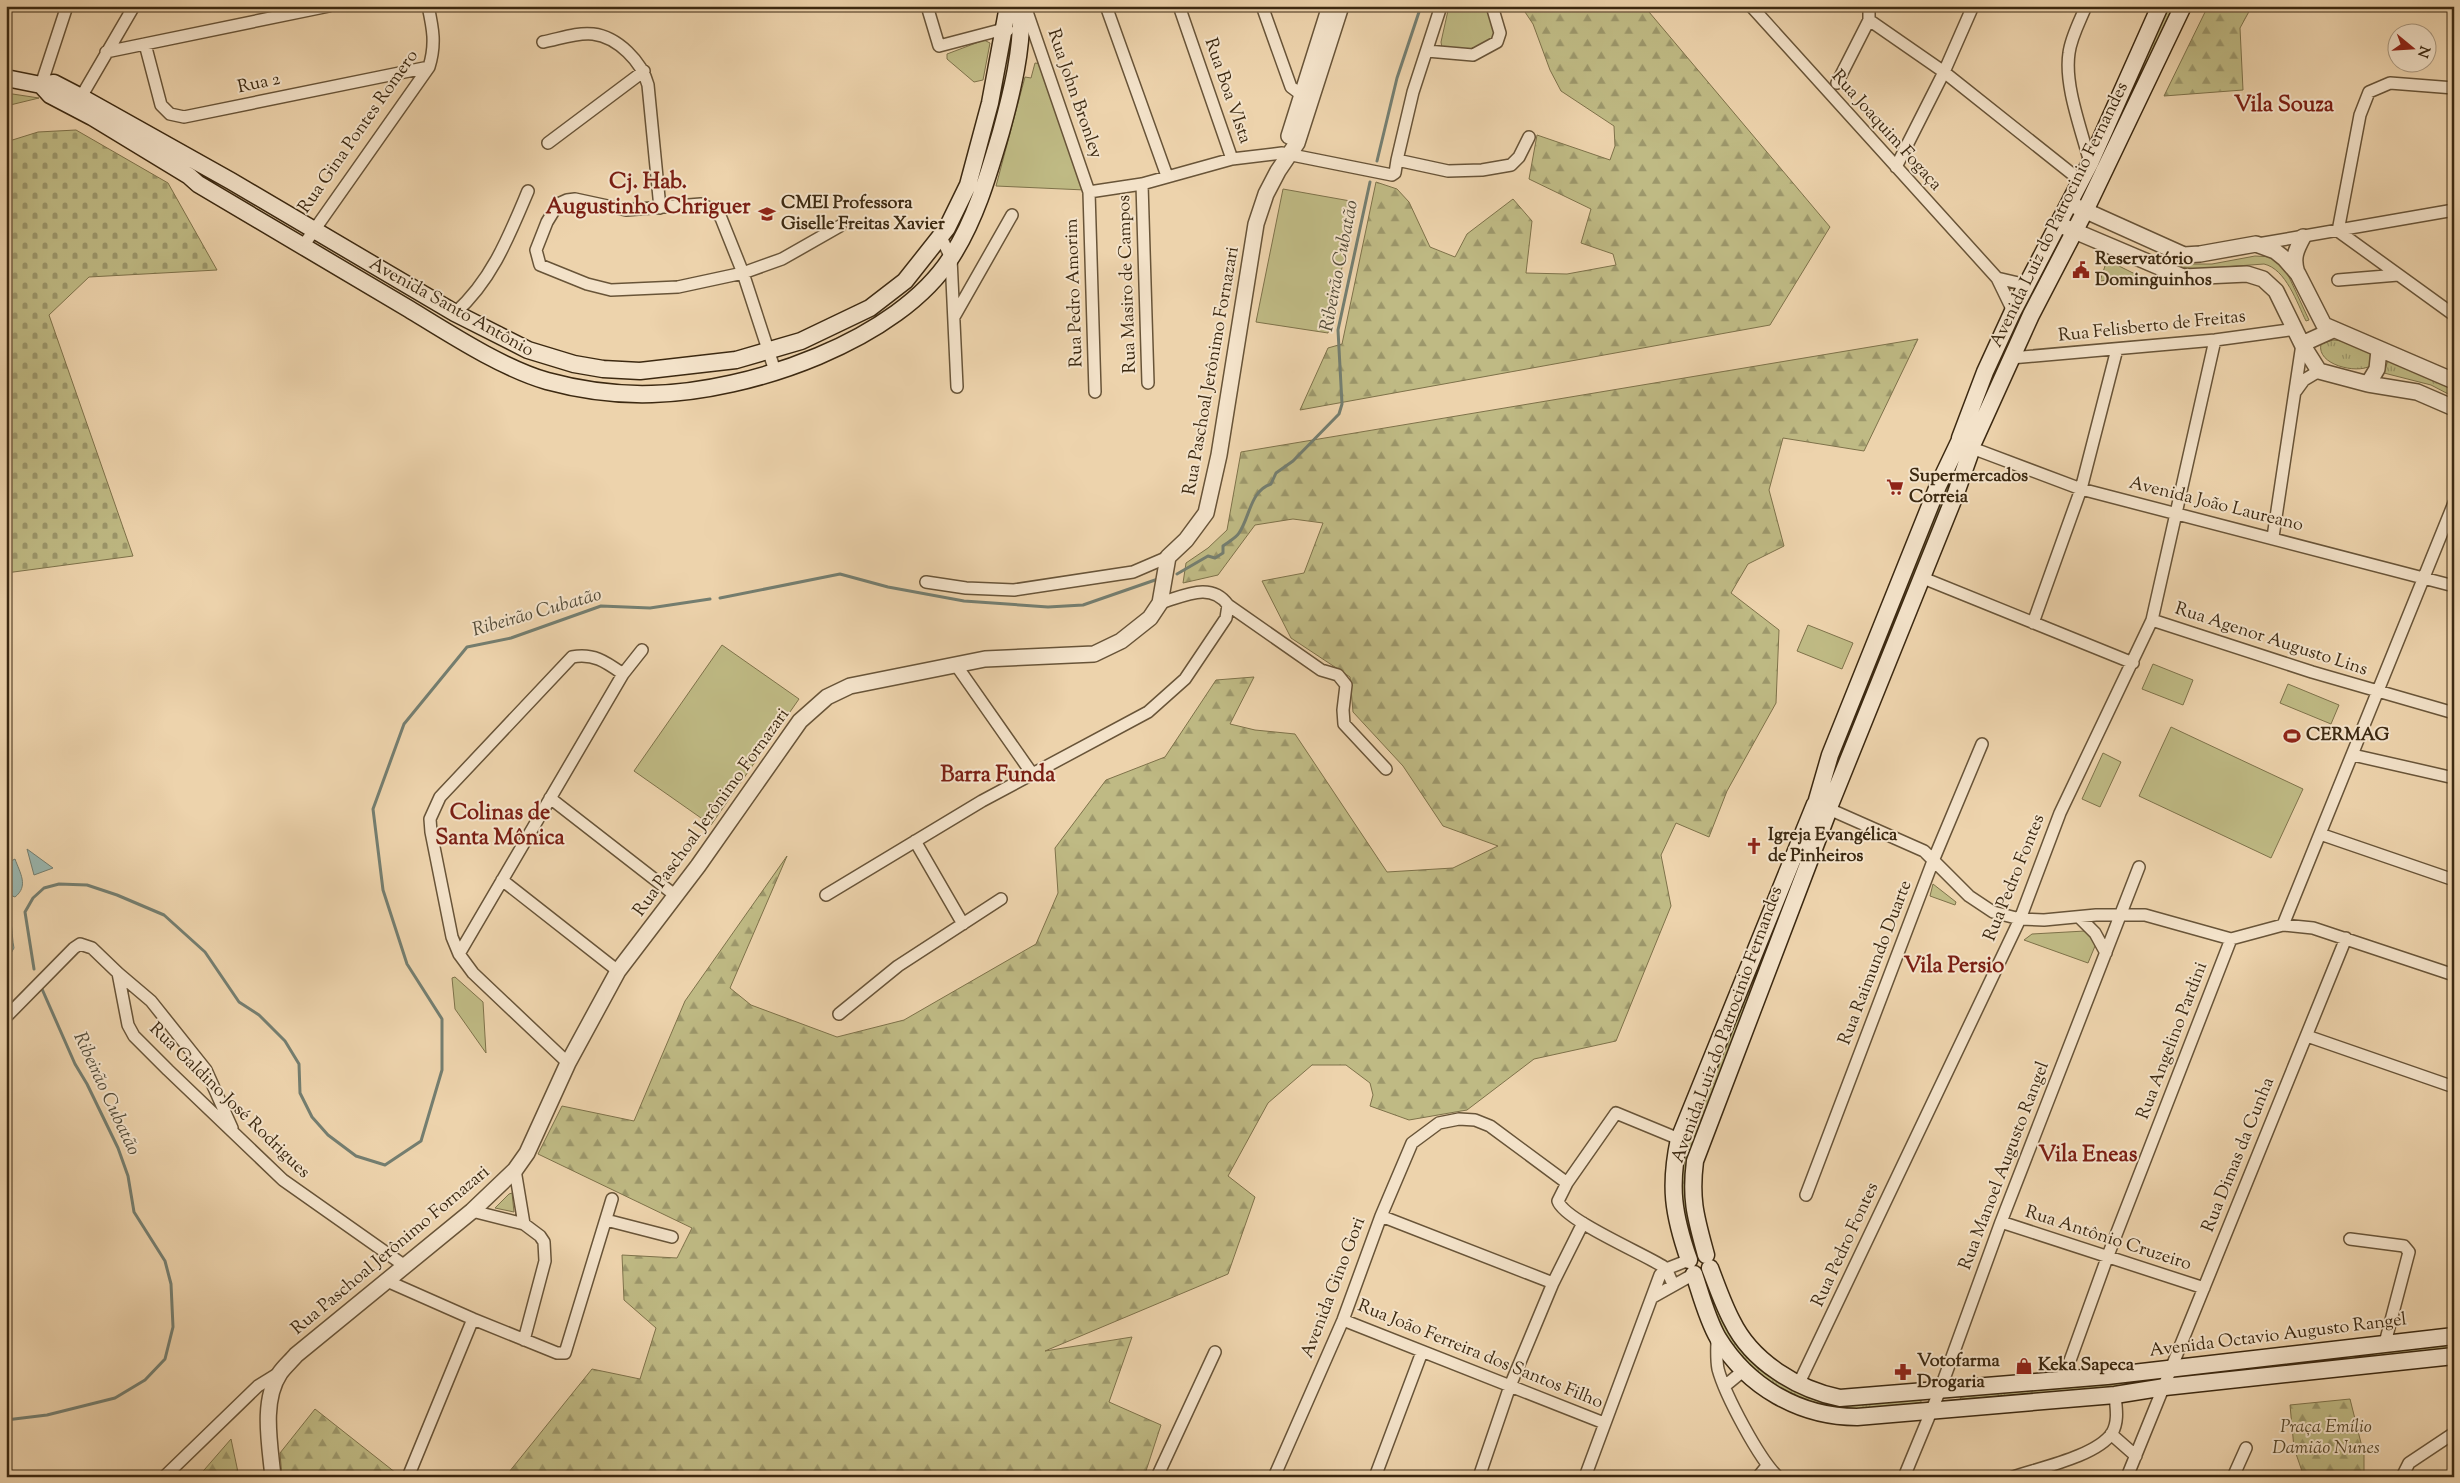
<svg xmlns="http://www.w3.org/2000/svg" width="2460" height="1483" viewBox="0 0 2460 1483" font-family="'Sorts Mill Goudy',serif">
<style>
.grass{fill:url(#grass-tufts);stroke:#7e724a}
.forest{fill:url(#forest-firs);stroke:#7e724a}
.cemetery{fill:url(#cemetery-stones);stroke:#7e724a}
.park{fill:#bfba84;stroke:#7e724a}
.garden{fill:url(#garden-dots);stroke:#7e724a}
.water{fill:#9ab7b0;stroke:#747e70}
.lines{fill:none;stroke-linecap:round;stroke-linejoin:round}
.stream{stroke:#747e70;stroke-width:3}
.minor-casing{stroke:#685438;stroke-width:14}
.tertiary-casing{stroke:#685438;stroke-width:18}
.secondary-casing{stroke:#3c2911;stroke-width:19}
.minor{stroke:#f3e2c9;stroke-width:11}
.tertiary{stroke:#f3e2c9;stroke-width:15}
.secondary{stroke:#f3e2c9;stroke-width:16}
.labels{text-anchor:middle;dominant-baseline:central;stroke-width:4;stroke-linejoin:round;paint-order:stroke}
.street-label{font-size:18px;fill:#3c2911;stroke:#f3e2c9}
.poi-label{font-size:18px;font-weight:bold;fill:#3c2911;stroke:#f3e2c9;text-anchor:start}
.park-label{font-size:18px;font-style:italic;fill:#564628;stroke:#f3e2c9}
.water-label{font-size:19px;font-style:italic;fill:#544c39;stroke:#f3e2c9}
.district-label{font-size:22px;font-weight:bold;fill:#7a1f14;stroke:#f3e2c9}
</style>
<defs>
<pattern id="grass-tufts" width="24" height="20" patternUnits="userSpaceOnUse" patternTransform="scale(1.25)"><rect width="24" height="20" fill="#bfba84"/><path d="M3 7l-1-3M5 7V3M7 7l1-3M15 17l-1-3M17 17v-4M19 17l1-3" fill="none" stroke="#9c976b"/></pattern>
<pattern id="forest-firs" width="22" height="20" patternUnits="userSpaceOnUse" patternTransform="scale(1.25)"><rect width="22" height="20" fill="#bfba84"/><path d="M5 1l3.5 6h-7zM16 11l3.5 6h-7z" fill="#9c976b"/></pattern>
<pattern id="cemetery-stones" width="16" height="16" patternUnits="userSpaceOnUse" patternTransform="scale(1.25)"><rect width="16" height="16" fill="#bfba84"/><path d="M2 7V4a2 2 0 0 1 4 0v3zM10 15v-3a2 2 0 0 1 4 0v3z" fill="#9c976b"/></pattern>
<pattern id="garden-dots" width="8" height="8" patternUnits="userSpaceOnUse" patternTransform="scale(1.25)"><rect width="8" height="8" fill="#bfba84"/><path d="M2 2h.1M6 6h.1" fill="none" stroke="#9c976b" stroke-width="1.8" stroke-linecap="round"/></pattern>
</defs>
<rect width="100%" height="100%" fill="#edd3ac"/>
<filter id="stains"><feTurbulence type="fractalNoise" baseFrequency=".004" numOctaves="4"/><feColorMatrix values="0 0 0 0 .2 0 0 0 0 .09 0 0 0 0 .02 0 0 0 .5 -.17"/></filter>
<radialGradient id="worn" r=".72"><stop offset=".6" stop-color="#630" stop-opacity="0"/><stop offset="1" stop-color="#630" stop-opacity=".3"/></radialGradient>
<path class="grass" d="M2164,6H2173L2081,206L2073,202Z
M2333,340L2343,341L2370,353L2372,358L2370,366C2357,374 2316,365 2321,344Z
M2388,360L2454,390V397L2431,385L2384,373Z
M1958,456L1962,457L1829,796L1825,791Z
M1815,817L1819,818L1760,973L1757,975L1755,972Z
M1748,991L1752,993L1726,1068L1707,1107L1690,1155L1697,1243L1688,1247L1680,1216L1682,1153L1745,994Z
M1707,1283L1728,1324L1806,1394L1921,1399V1402L1885,1410L1832,1409L1785,1393L1747,1365L1727,1338L1706,1288Z
M2454,1340V1349L2176,1379L2175,1375Z
M2155,1375L2156,1383L1959,1402L1961,1397Z"/>
<path class="forest" d="M1521,6H1644L1830,227L1770,325L1300,410L1328,348L1342,344L1376,182L1397,189L1409,202L1430,247L1455,257L1467,234L1513,199L1532,221L1526,273L1567,274L1616,265L1613,254L1581,243L1591,209L1529,179L1537,135L1610,160L1615,146L1614,126L1561,91L1550,70L1533,24Z
M2208,6H2252L2240,28L2243,90L2164,96Z
M1918,339L1864,451L1783,438L1769,490L1784,546L1748,564L1731,593L1779,630L1776,703L1727,791L1709,837L1676,823L1661,855L1671,906L1616,1041L1534,1059L1467,1110L1409,1120L1370,1106L1373,1095L1370,1083L1346,1065H1312L1268,1103L1228,1176L1255,1197L1228,1274L1045,1351L1132,1337L1109,1402L1161,1425L1144,1477H505L592,1369L640,1379L656,1328L624,1300L622,1255L677,1258L692,1228L538,1154L562,1106L634,1121L685,1001L787,856L730,988L751,1005L837,1037L904,1020L1036,944L1058,893L1055,848L1106,780L1165,757L1216,680L1254,677L1230,724L1255,730L1295,734L1387,872L1453,868L1498,846L1443,826L1403,766L1353,712L1350,677L1291,638L1262,581L1304,573L1323,523L1293,519L1255,525L1218,575L1183,583L1186,563L1208,548L1227,530L1241,452Z
M2350,1399L2364,1455V1475L2368,1477H2304L2294,1448L2290,1405Z
M315,1409L396,1473L394,1477H282L280,1453Z
M231,1439L239,1477H198Z"/>
<path class="cemetery" d="M76,130L168,183L217,270L89,277L49,315L133,556L6,573V142L38,132Z"/>
<path class="park" d="M1449,6H1487L1496,32L1495,38L1480,50L1442,48L1441,42Z
M984,40L990,43L983,80L974,82L947,59V54Z
M1035,63L1043,64L1085,190L996,186L1025,77L1031,78Z
M6,93L39,98L6,106Z
M1283,189L1356,202L1328,333L1256,322Z
M2255,256L2275,257L2283,264L2309,320L2306,321C2297,303 2286,269 2264,264L2196,269L2181,267V264H2212Z
M2107,260L2139,276L2100,281Z
M1808,625L1853,643L1842,669L1797,651Z
M722,645L799,699L711,825L634,771Z
M2153,664L2193,680L2183,705L2142,689Z
M2288,684L2339,705L2331,724L2280,703Z
M2171,727L2303,789L2271,858L2139,796Z
M2103,753L2121,762L2100,807L2082,799Z
M1933,884L1956,902L1955,905L1930,896Z
M2085,931L2093,937L2095,946L2088,963L2024,940L2032,934Z
M455,977L483,1002L486,1053L455,1009L452,978Z
M512,1193L514,1212L495,1208L509,1194Z"/>
<path class="garden" d="M2061,235L2063,239L1973,432L1991,371Z"/>
<path class="water" d="M27,849L53,868L34,875Z
M15,859C20,873 29,886 15,897L10,895C6,884 4,873 9,862Z
M6,911C14,923 11,934 14,948L10,955L6,954Z"/>
<g class="lines">
<path class="stream" d="M1377,161L1397,78L1421,6
M1177,574L1208,556L1215,558L1223,553V546C1228,542 1236,538 1239,533C1250,517 1250,491 1271,484L1276,473L1293,461L1339,414L1342,404L1338,330L1370,182
M720,598L840,574L888,587L964,601L1048,607L1083,605L1158,579
M34,969L25,912L33,898L44,888L59,884L87,885L117,895L164,915L205,952L239,1002L259,1015L285,1041L299,1064L300,1093L312,1117L328,1135L356,1156L385,1165L421,1141L442,1070V1019L407,964L383,890L373,809L404,724L467,647L511,638L601,606L650,608L710,599
M6,1420L47,1415L115,1398L145,1380L165,1359L173,1327L171,1284L165,1261L134,1212L128,1176L118,1148L87,1084L75,1064L42,989"/>
<g class="minor-casing">
<path id="minor" d="M927,6L939,46L1004,29L1008,30
M1025,6L1089,192L1095,392
M1106,6L1167,176
M1179,6L1232,159
M1262,6L1291,87L1307,99
M1751,6L1997,278L2013,311
M2086,6C2080,21 2071,37 2069,53C2064,86 2082,131 2090,163
M1869,20L1944,72L2081,181
M543,42C559,39 577,32 593,34C618,37 642,62 648,85L660,208
M145,44L161,105L170,114L184,117L429,67
M1427,51L1473,55L1497,42L1500,33L1492,6
M106,52L329,6
M1837,83L1869,20V6
M41,85L67,6
M2454,88L2390,83L2369,92L2360,115L2338,231L2454,315
M81,97L134,6
M548,143L644,71
M1397,160L1413,92L1441,6
M1896,167L1944,72L1973,6
M1142,184L1148,383
M1089,192L1142,184L1232,159L1282,153L1392,175L1395,173L1397,160L1448,171L1482,170L1511,165L1519,157L1529,137
M941,237L951,258L957,387
M2258,244L2454,210
M303,246L429,67C436,44 433,29 428,6
M1997,278L2027,285
M2338,280L2398,275
M455,313C492,280 509,236 528,191
M954,317L1012,215
M2011,358L2215,340L2296,329
M775,371L743,273L721,218L714,210L701,204L626,210L575,199L567,200L558,204L547,222L536,250L540,265L587,284L611,290L678,287L743,273L782,259L840,226
M2296,391L2304,380L2319,371
M1972,448L2081,489L2454,586
M2273,537L2302,344
M1923,578L2133,663
M926,582L966,588L1014,590L1133,572L1168,557
M1228,605L1321,670L1338,675L1346,685L1343,710L1344,724L1386,769
M2152,620L2312,672L2454,713
M2033,623L2081,489L2117,349
M956,665L1033,775
M2353,755L2454,778
M550,798L676,896
M1829,809L1924,851L1969,896L1993,912L2020,919L2044,920L2096,915H2145L2231,939L2283,925L2313,928L2454,975
M2320,834L2454,880
M915,841L963,924
M502,880L618,971
M826,895L982,801L1148,712L1185,679L1226,618L1228,605C1211,581 1184,596 1160,603
M2079,917L2095,933L2106,953
M2283,925L2454,503
M459,954L623,674L642,650
M118,973L151,1001L206,1070L232,1128
M839,1014L898,966L1001,899
M6,1017L74,948L80,944L92,948L118,973L128,1025L134,1036L168,1070L283,1180L405,1266
M2307,1036L2454,1087
M568,1063L473,973L459,954L452,937L431,832L430,819L440,797L572,657C594,653 606,662 623,674
M515,1170L524,1224
M1806,1195L1933,861L1982,744
M472,1211L524,1224L540,1236L544,1242L545,1261L524,1340
M1381,1216L1553,1283
M606,1220L672,1237
M2001,1222L2204,1288
M2350,1239L2404,1246L2409,1252L2385,1343
M387,1281L473,1319L557,1353H565L612,1199
M1673,1284C1670,1279 1668,1270 1664,1267C1644,1254 1564,1220 1558,1201L1567,1183L1616,1113L1679,1139
M1653,1297L1694,1274
M1343,1320L1604,1423
M1717,1338C1717,1348 1716,1359 1718,1369C1725,1395 1759,1459 1778,1477
M2063,1380L2107,1258L2231,939
M1799,1383L2020,919L2060,813L2152,620L2215,340
M1726,1385L1743,1371
M2111,1434L2136,1456
M164,1477L258,1386L279,1373
M408,1477L473,1319
M1157,1477L1215,1352
M1274,1477L1343,1320L1381,1216L1412,1143L1439,1123L1459,1119L1475,1120L1490,1126L1567,1183
M1375,1477L1422,1352
M1479,1477L1510,1386L1553,1283L1583,1223
M1585,1477L1660,1275L1666,1269L1689,1260
M1758,1477L1767,1466
M1904,1477L1940,1390L2001,1222L2139,867
M2013,1477C2039,1468 2097,1456 2112,1433C2119,1421 2116,1407 2115,1395
M2127,1477L2346,938
M2233,1477L2246,1448
M2402,1477L2409,1463L2454,1433"/>
</g>
<g class="tertiary-casing">
<path id="tertiary" d="M1289,136L1330,6
M2075,206L2184,255L2200,254L2256,244L2275,251L2285,259L2298,274L2324,325L2454,381
M2065,227L2183,277L2247,274L2263,279L2276,291L2302,344L2319,371L2368,384L2417,392L2454,408
M2297,273C2292,258 2296,250 2303,237
M2302,344L2333,330
M2368,384L2377,369L2379,350
M273,1477C270,1445 261,1401 280,1373C284,1367 291,1361 296,1355L472,1211L515,1170L527,1153L568,1063L618,971L698,866L800,721L827,697L850,686L985,659L1094,654L1121,641L1150,618L1160,603L1168,557L1186,540L1206,513L1219,455L1256,224L1266,194L1278,171L1297,143L1341,6"/>
</g>
<g class="secondary-casing">
<path id="secondary" d="M6,78L41,85L54,83L81,97L231,181L455,313L528,350L574,364L603,369L640,371L736,360L801,341L870,308L905,281L947,228L968,185L990,103L1008,6
M41,85L50,95L92,117L189,176L198,184C268,226 339,267 409,309C450,334 502,368 547,381C580,390 618,395 652,394C748,392 899,341 952,256C976,218 988,176 1001,132C1012,92 1023,48 1021,6
M1960,438L1985,372L2013,311L2090,163L2160,6
M1974,441L2031,315L2085,211L2183,6
M1817,800L1830,755L1938,486L1959,442
M1830,805L1956,493L1972,448
M1706,1255C1696,1218 1690,1200 1695,1161L1828,812
M1689,1260C1673,1214 1669,1186 1679,1139L1815,804
M1710,1268C1717,1286 1723,1304 1732,1321C1752,1362 1797,1389 1840,1398L2107,1376L2454,1336
M1694,1274C1701,1295 1707,1319 1718,1338C1748,1387 1800,1417 1857,1417L2115,1395L2165,1387L2454,1356"/>
</g>
<use href="#minor" class="minor"/>
<use href="#tertiary" class="tertiary"/>
<use href="#secondary" class="secondary"/>
</g>
<defs>
<g id="school-bare" transform="scale(1.35)"><path d="M0-5L7-2L0 1L-7-2ZM-4 1L0 2.5L4 1V4Q0 6-4 4Z" fill="#8f2418" stroke="#f3e2c9" stroke-width="2.5" paint-order="stroke"/></g>
<g id="civic-bare" transform="scale(1.35)"><path d="M-.6-6.5H3V-4.5H.6V-3L4-1V1h2V6H-6V1h2V-1L-.6-3ZM-1.2 2.5V6h2.4V2.5Z" fill="#8f2418" stroke="#f3e2c9" stroke-width="2.5" paint-order="stroke"/></g>
<g id="supermarket-bare" transform="scale(1.35)"><path d="M-6-5.5h2.5l.6 2H6L4.5 2H-2.5L-4.4-4H-6ZM-1.5 3.2a1.3 1.3 0 1 0 .1 0ZM3 3.2a1.3 1.3 0 1 0 .1 0Z" fill="#8f2418" stroke="#f3e2c9" stroke-width="2.5" paint-order="stroke"/></g>
<g id="stadium-bare" transform="scale(1.35)"><path d="M0-5a6.5 5 0 1 0 0 10a6.5 5 0 1 0 0-10ZM-3.5-1.8h7v3.6h-7Z" fill="#8f2418" stroke="#f3e2c9" stroke-width="2.5" paint-order="stroke"/></g>
<g id="church-bare" transform="scale(1.35)"><path d="M-1.2-6h2.4v3.5h3.3v2.4h-3.3V6h-2.4V-.1h-3.3v-2.4h3.3Z" fill="#8f2418" stroke="#f3e2c9" stroke-width="2.5" paint-order="stroke"/></g>
<g id="shop-bare" transform="scale(1.35)"><path d="M-5-2.5h2.3a2.7 3.5 0 0 1 5.4 0H5L5.5 6h-11ZM-1.5-2.5h3a1.5 2.3 0 0 0-3 0Z" fill="#8f2418" stroke="#f3e2c9" stroke-width="2.5" paint-order="stroke"/></g>
<g id="pharmacy-bare" transform="scale(1.35)"><path d="M-2-6h4v4h4v4h-4v4h-4v-4h-4v-4h4Z" fill="#8f2418" stroke="#f3e2c9" stroke-width="2.5" paint-order="stroke"/></g>
</defs>
<g fill-rule="evenodd">
<use href="#school-bare" x="767" y="214"/>
<use href="#civic-bare" x="2081" y="270"/>
<use href="#supermarket-bare" x="1895" y="487"/>
<use href="#stadium-bare" x="2292" y="736"/>
<use href="#church-bare" x="1754" y="846"/>
<use href="#shop-bare" x="2024" y="1366"/>
<use href="#pharmacy-bare" x="1903" y="1372"/>
</g>
<g class="labels">
<g class="street-label">
<text transform="translate(259 84) rotate(-12)">Rua 2</text>
<text transform="translate(1227 91) rotate(71)">Rua Boa VIsta</text>
<text transform="translate(1074 94) rotate(71)">Rua John Bronley</text>
<text transform="translate(1886 131) rotate(48)">Rua Joaquim Fogaça</text>
<text transform="translate(359 132) rotate(-55)">Rua Gina Pontes Romero</text>
<text transform="translate(2060 215) rotate(-64)">Avenida Luiz do Patrocinio Fernandes</text>
<text transform="translate(1128 284) rotate(-92)">Rua Masiro de Campos</text>
<text transform="translate(1075 293) rotate(-92)">Rua Pedro Amorim</text>
<text transform="translate(451 308) rotate(29)">Avenida Santo Antônio</text>
<text transform="translate(2152 327) rotate(-6)">Rua Felisberto de Freitas</text>
<text transform="translate(1212 371) rotate(-80)">Rua Paschoal Jerônimo Fornazari</text>
<text transform="translate(2216 505) rotate(14)">Avenida João Laureano</text>
<text transform="translate(2271 640) rotate(18)">Rua Agenor Augusto Lins</text>
<text transform="translate(712 813) rotate(-54)">Rua Paschoal Jerônimo Fornazari</text>
<text transform="translate(2015 878) rotate(-68)">Rua Pedro Fontes</text>
<text transform="translate(1876 963) rotate(-69)">Rua Raimundo Duarte</text>
<text transform="translate(1728 1025) rotate(-70)">Avenida Luiz do Patrocinio Fernandes</text>
<text transform="translate(2173 1041) rotate(-69)">Rua Angelino Pardini</text>
<text transform="translate(229 1101) rotate(44)">Rua Galdino José Rodrigues</text>
<text transform="translate(2239 1155) rotate(-68)">Rua Dimas da Cunha</text>
<text transform="translate(2005 1166) rotate(-69)">Rua Manoel Augusto Rangel</text>
<text transform="translate(2108 1239) rotate(18)">Rua Antônio Cruzeiro</text>
<text transform="translate(1846 1245) rotate(-65)">Rua Pedro Fontes</text>
<text transform="translate(391 1251) rotate(-40)">Rua Paschoal Jerônimo Fornazari</text>
<text transform="translate(1334 1288) rotate(-69)">Avenida Gino Gori</text>
<text transform="translate(2278 1336) rotate(-7)">Avenida Octavio Augusto Rangel</text>
<text transform="translate(1480 1355) rotate(22)">Rua João Ferreira dos Santos Filho</text>
</g>
<g class="poi-label">
<text x="781" y="204">CMEI Professora<tspan x="781" dy="21">Giselle Freitas Xavier</tspan></text>
<text x="2095" y="260">Reservatório<tspan x="2095" dy="21">Dominguinhos</tspan></text>
<text x="1909" y="477">Supermercados<tspan x="1909" dy="21">Correia</tspan></text>
<text x="2306" y="736">CERMAG</text>
<text x="1768" y="836">Igreja Evangélica<tspan x="1768" dy="21">de Pinheiros</tspan></text>
<text x="1917" y="1362">Votofarma<tspan x="1917" dy="21">Drogaria</tspan></text>
<text x="2038" y="1366">Keka Sapeca</text>
</g>
<g class="park-label">
<text x="2326" y="1428">Praça Emílio<tspan x="2326" dy="21">Damião Nunes</tspan></text>
</g>
<g class="water-label">
<text transform="translate(1340 266) rotate(-79)">Ribeirão Cubatão</text>
<text transform="translate(537 613) rotate(-16)">Ribeirão Cubatão</text>
<text transform="translate(106 1094) rotate(65)">Ribeirão Cubatão</text>
</g>
<g class="district-label">
<text x="2284" y="106">Vila Souza</text>
<text x="648" y="183">Cj. Hab.<tspan x="648" dy="25">Augustinho Chriguer</tspan></text>
<text x="998" y="776">Barra Funda</text>
<text x="500" y="814">Colinas de<tspan x="500" dy="25">Santa Mônica</tspan></text>
<text x="1954" y="967">Vila Persio</text>
<text x="2088" y="1156">Vila Eneas</text>
</g>
</g>
<rect width="2460" height="1483" fill="none" stroke="#edd3ac" stroke-width="25"/>
<rect x="8" y="8" width="2445" height="1468" fill="none" stroke="#3c2911" stroke-width="2.5"/>
<rect x="12" y="12" width="2435" height="1458" fill="none" stroke="#3c2911"/>
<g transform="translate(2412 48) rotate(108)"><circle r="24" fill="#f3e2c9" stroke="#aa987f"/>
<path d="M0-4L9 19L0 12L-9 19Z" fill="#8f2418"/>
<text y="-8" font-size="14" font-weight="bold" text-anchor="middle" fill="#3c2911">N</text>
</g>
<rect width="100%" height="100%" filter="url(#stains)"/>
<rect width="100%" height="100%" fill="url(#worn)"/>
</svg>
